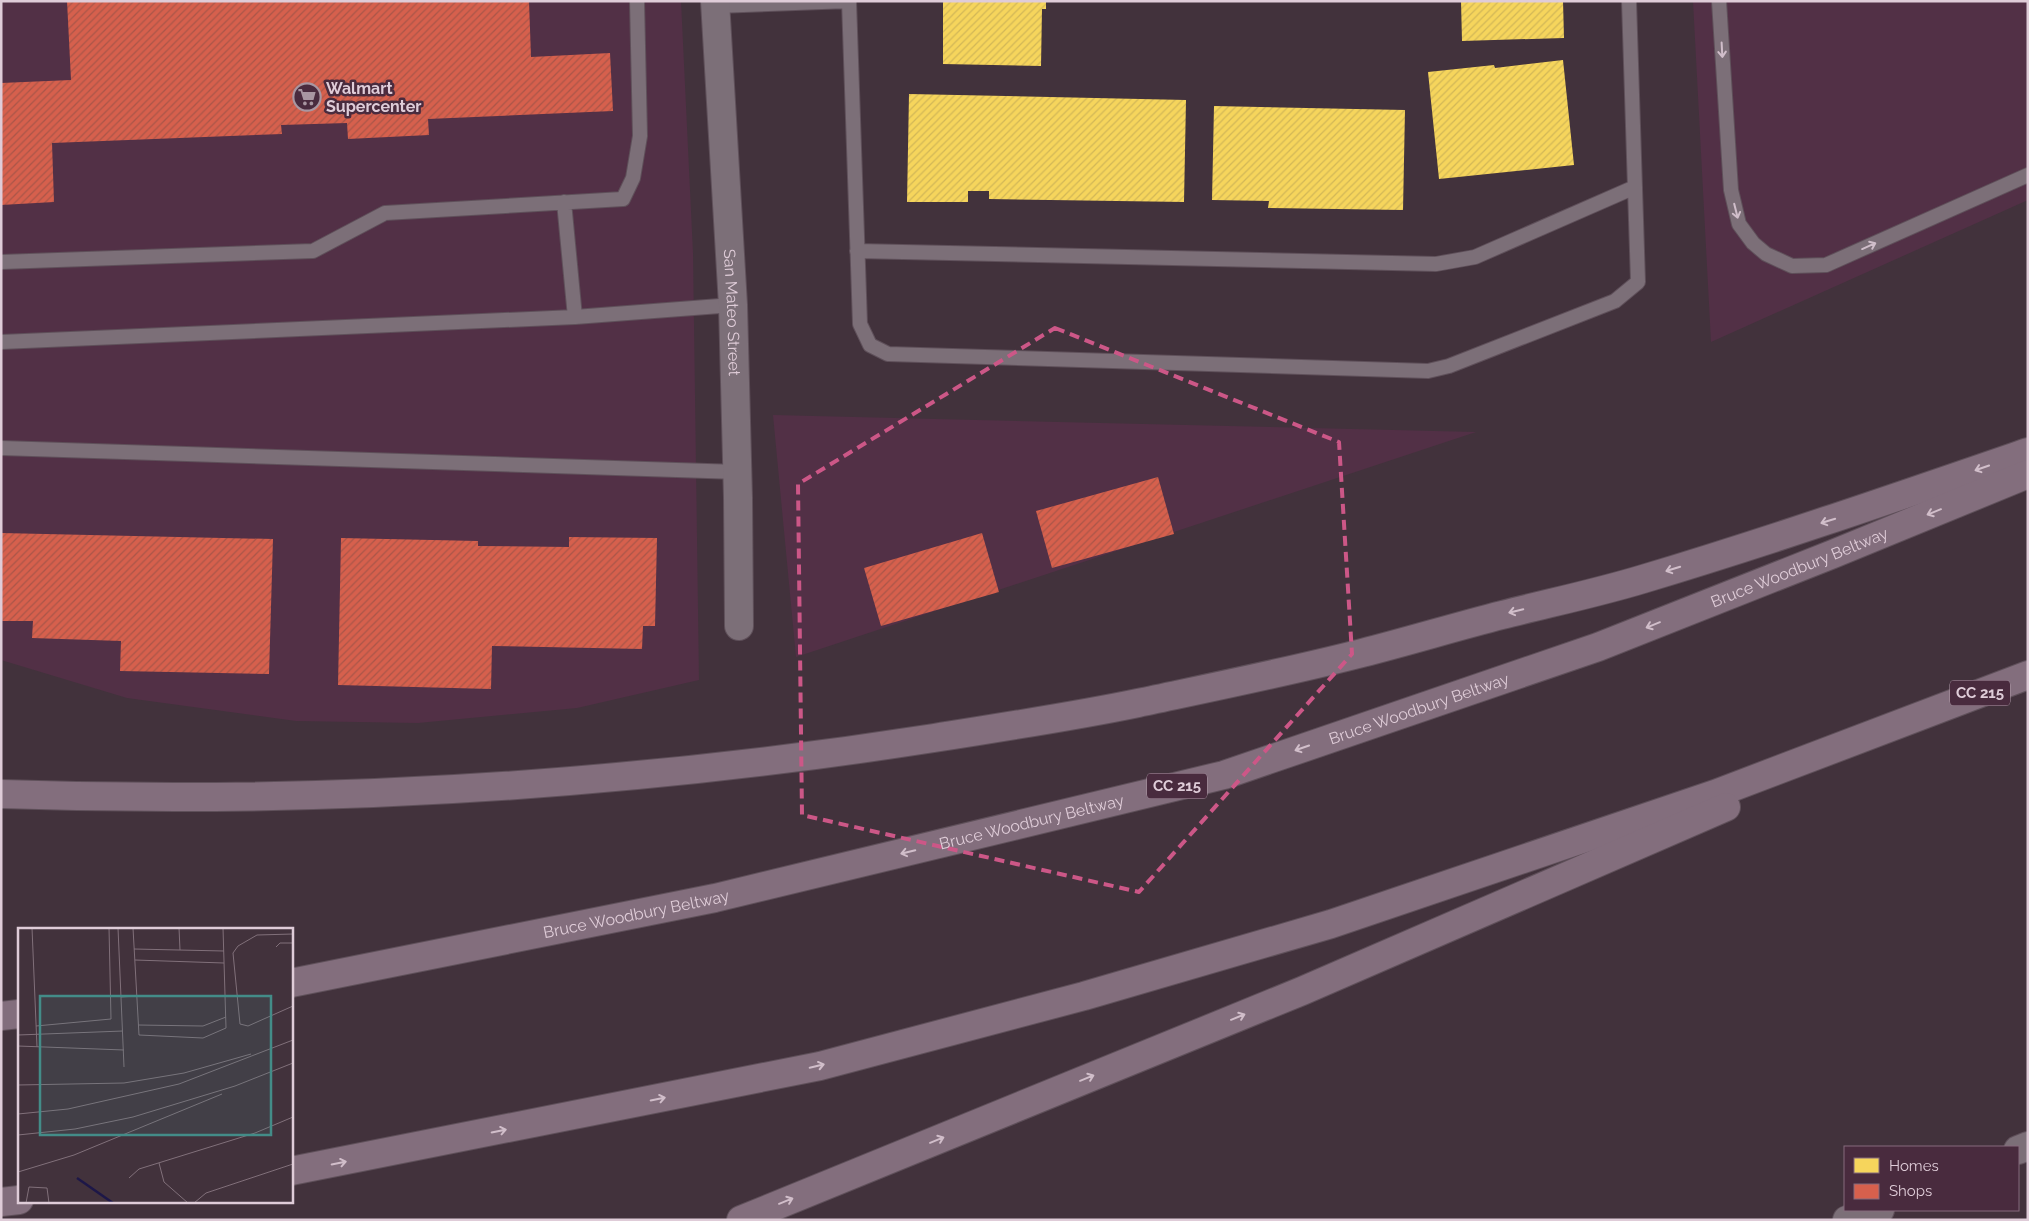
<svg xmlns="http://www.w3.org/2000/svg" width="2029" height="1221" viewBox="0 0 2029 1221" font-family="Raleway,sans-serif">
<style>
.built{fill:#523046}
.homes{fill:url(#homes-hatch)}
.shops{fill:url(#shops-hatch)}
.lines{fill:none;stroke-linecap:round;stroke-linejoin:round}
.service-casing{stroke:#5f505a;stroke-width:16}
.minor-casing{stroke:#5f505a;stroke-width:30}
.motorway-casing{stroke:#5f505a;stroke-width:30}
.service{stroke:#7c6f78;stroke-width:14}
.minor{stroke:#7c6f78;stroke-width:28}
.motorway{stroke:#836e7d;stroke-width:28}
.oneway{stroke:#d0beca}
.oneway2{stroke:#d1beca}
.marked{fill:none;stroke:#cc5787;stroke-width:4;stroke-dasharray:10 6;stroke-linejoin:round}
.labels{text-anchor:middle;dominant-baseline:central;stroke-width:5;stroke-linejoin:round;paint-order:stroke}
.shield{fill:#492b3e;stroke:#b29caa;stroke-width:1}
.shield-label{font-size:15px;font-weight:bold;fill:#dfccd8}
.poi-label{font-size:16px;font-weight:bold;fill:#dfccd8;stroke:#492b3e;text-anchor:start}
.street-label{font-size:16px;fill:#dfccd8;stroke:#492b3e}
.inset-river{fill:none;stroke:#1d1748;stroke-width:2.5}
.inset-road{fill:none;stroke:#81707a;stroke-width:1}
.view{fill:#438c88;fill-opacity:0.15;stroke:#438c88;stroke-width:2.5}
.inset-edge{fill:none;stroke:#dfccd8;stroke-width:2.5}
</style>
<defs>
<pattern id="homes-hatch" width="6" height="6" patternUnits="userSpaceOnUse" patternTransform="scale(1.25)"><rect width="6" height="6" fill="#f6d55c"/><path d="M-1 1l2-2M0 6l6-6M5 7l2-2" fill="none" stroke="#d2b757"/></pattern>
<pattern id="shops-hatch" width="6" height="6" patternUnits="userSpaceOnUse" patternTransform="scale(1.25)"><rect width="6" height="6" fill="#d6604d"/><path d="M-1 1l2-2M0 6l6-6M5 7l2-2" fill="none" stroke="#aa5649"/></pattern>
</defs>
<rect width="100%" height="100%" fill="#42323c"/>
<path class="built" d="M1,1H681L693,253L699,680L577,708L418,723L296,721L127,698L1,660Z
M1693,1H2028V200L1711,342Z
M773,415L1476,432L796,657Z"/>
<path class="homes" d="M943,1H1046V9H1042L1041,66L943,64Z
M1461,1H1563L1564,38L1462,41Z
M1563,60L1574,165L1439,179L1428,72L1494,65L1495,68Z
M909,94L1186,100L1184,202L989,199V191H968V202H907Z
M1214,106L1405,110L1403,210L1268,208L1269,201L1212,200Z"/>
<path class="shops" d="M67,1H529L531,57L610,53L613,111L428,119L429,135L348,139L347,123L281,125L282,134L52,143L54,202L1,205V83L71,80Z
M1158,477L1174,534L1052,568L1036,511Z
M1,533L273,539L269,674L120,671L121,641L32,638L33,621H1Z
M982,533L999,592L881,626L864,568Z
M569,537L657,538L655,626H643L642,649L492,646L491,689L338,685L341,538L478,541V546L569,547Z"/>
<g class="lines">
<g class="service-casing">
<path id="service" d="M849,1L860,324L870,345L888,354L1428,371L1449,366L1615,301L1638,282L1629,1
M1719,1L1731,190L1739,224L1753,243L1766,254L1792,266L1826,265L2028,175
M716,6L849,1
M564,202L575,317
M857,251L1436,264L1475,257L1635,187
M1,262L313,251L385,213L623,199L633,178L640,136L637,1
M1,342L575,317L733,305
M1,448L738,472"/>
</g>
<g class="minor-casing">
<g id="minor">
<path id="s1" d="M715,1L733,305L738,498L739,626"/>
<path d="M2018,1150L2028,1146"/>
<path d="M1847,1220L1880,1210"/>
</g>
</g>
<g class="motorway-casing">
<g id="motorway">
<path d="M1,794C313,805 626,786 934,738C1002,727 1071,717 1138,703C1213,687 1288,672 1362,653C1409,641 1455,627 1502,615C1549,603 1597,593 1643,579C1773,540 1900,496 2028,452"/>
<path id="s2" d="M291,983L715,898L1224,775L1598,647L1833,554L2028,474"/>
<path d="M1,1016L19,1014"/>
<path d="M291,1171L820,1066L1084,996L1331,924L1715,794L2028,675"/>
<path d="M1,1202L19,1200"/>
<path d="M741,1220L1302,991L1726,807"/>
</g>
</g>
<use href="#service" class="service"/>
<use href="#minor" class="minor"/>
<use href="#motorway" class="motorway"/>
</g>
<defs><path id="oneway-shaft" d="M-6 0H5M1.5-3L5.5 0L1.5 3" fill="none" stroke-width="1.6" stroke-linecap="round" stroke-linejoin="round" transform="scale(1.25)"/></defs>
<g class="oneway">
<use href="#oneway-shaft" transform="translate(1722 50) rotate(87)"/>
<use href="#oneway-shaft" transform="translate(1736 211) rotate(76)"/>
<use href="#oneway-shaft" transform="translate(1869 246) rotate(-24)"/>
</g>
<g class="oneway2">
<use href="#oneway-shaft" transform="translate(1982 468) rotate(161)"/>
<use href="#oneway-shaft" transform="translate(1934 512) rotate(158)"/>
<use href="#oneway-shaft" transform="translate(1828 521) rotate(163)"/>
<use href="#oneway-shaft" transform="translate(1673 569) rotate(163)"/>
<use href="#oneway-shaft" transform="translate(1516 611) rotate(166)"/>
<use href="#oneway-shaft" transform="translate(1653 625) rotate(158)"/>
<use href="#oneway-shaft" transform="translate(1302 748) rotate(161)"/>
<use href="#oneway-shaft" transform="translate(908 852) rotate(166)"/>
<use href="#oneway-shaft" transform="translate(1238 1017) rotate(-22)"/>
<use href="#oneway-shaft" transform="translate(817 1066) rotate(-13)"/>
<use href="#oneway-shaft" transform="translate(1087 1078) rotate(-22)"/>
<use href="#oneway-shaft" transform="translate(658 1099) rotate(-11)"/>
<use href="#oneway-shaft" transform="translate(499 1131) rotate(-11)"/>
<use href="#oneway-shaft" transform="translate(937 1140) rotate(-22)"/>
<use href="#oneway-shaft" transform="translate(339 1163) rotate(-11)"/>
<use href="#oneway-shaft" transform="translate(786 1201) rotate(-22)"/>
</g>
<path class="marked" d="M1055,328L1339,442L1352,654L1139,892L802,815L798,484Z"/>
<defs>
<g id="supermarket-ring" transform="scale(1.4375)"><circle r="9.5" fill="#492b3e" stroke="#a896a1" stroke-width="1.5"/><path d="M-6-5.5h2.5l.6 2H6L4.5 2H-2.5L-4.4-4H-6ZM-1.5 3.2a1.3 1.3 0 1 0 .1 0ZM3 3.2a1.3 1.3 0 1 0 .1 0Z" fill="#a896a1"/></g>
</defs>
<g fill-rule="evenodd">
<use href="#supermarket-ring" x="307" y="97"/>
</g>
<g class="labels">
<g class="shield">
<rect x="1950" y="680.5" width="60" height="25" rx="4"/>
<rect x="1147" y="773.5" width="60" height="25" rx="4"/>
</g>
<g class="shield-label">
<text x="1980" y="693">CC 215</text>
<text x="1177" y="786">CC 215</text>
</g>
<g class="poi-label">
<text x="326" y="88">Walmart<tspan x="326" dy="18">Supercenter</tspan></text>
</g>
<g class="street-label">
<text stroke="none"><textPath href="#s1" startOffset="312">San Mateo Street</textPath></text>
<text stroke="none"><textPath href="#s2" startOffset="1568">Bruce Woodbury Beltway</textPath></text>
<text stroke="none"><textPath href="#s2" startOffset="1162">Bruce Woodbury Beltway</textPath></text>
<text stroke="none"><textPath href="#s2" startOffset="758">Bruce Woodbury Beltway</textPath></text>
<text stroke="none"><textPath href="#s2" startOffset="352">Bruce Woodbury Beltway</textPath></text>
</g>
</g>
<g transform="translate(18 928)">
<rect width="275" height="275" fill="#42323c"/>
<path class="inset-river" d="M59,250L95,275"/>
<path class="inset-road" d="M14,0L19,119M100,0L106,139M115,0L121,107L185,110L208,100L205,0M161,0L162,22M275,6L239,7L220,18L215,25L222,96L230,98L275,78M258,19L262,15H275M116,21L206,23M117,32L206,35M103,69L119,68M120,97L185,98L208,89M18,98L93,91L91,0M0,107L105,103M0,118L106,122M0,157L106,155L166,145L233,126M0,186L50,181L161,156L275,112M0,207L57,201L115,189L217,158L275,135M141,235L146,254L170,275M0,244L56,227L204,166M111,250L121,241L237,205L275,189M8,275L11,259L29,260L31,275M176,275L188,265L275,236"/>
<path class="view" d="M22,68H253V207H22Z"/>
<rect width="275" height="275" class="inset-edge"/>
</g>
<rect width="2029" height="1221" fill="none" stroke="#dfccd8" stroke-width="5"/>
<rect x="1844" y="1146" width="175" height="65" fill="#492b3e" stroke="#856b7c"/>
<rect x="1854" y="1158" width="25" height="15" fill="#f6d55c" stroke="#856b7c"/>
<text x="1889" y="1171" font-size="15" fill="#dfccd8">Homes</text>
<rect x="1854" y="1184" width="25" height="15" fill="#d6604d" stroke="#856b7c"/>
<text x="1889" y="1196" font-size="15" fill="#dfccd8">Shops</text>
</svg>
